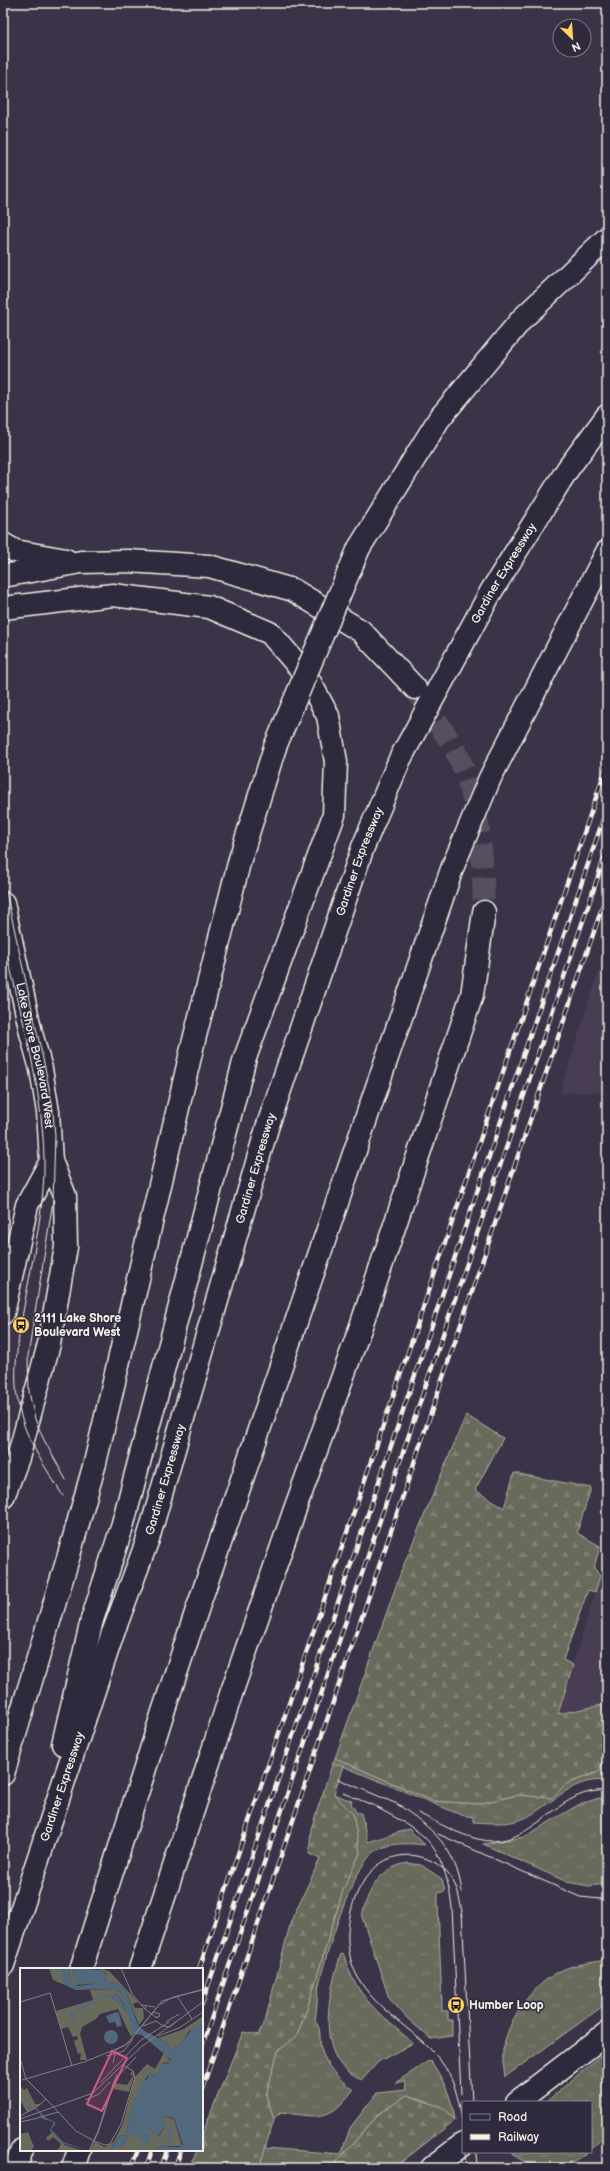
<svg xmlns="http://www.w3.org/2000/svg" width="610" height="2171" viewBox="0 0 610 2171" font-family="'Balsamiq Sans',sans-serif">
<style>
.built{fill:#493e52}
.grass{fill:url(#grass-tufts);stroke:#aeaea2}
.forest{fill:url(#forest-firs);stroke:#aeaea2}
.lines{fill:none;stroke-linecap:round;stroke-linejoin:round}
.motorway-tunnel{stroke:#57505f;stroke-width:22;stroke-dasharray:22 11;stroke-linecap:butt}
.secondary-casing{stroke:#f4f1e8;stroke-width:25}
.primary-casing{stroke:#f4f1e8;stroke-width:25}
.motorway-casing{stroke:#f4f1e8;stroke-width:25}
.secondary{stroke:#2f2a3d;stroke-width:22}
.primary{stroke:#2f2a3d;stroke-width:22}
.motorway{stroke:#2f2a3d;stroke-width:22}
.tram{stroke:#f4f1e8;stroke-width:1}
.rail-casing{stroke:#f4f1e8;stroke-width:4.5}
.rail{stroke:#2f2a3d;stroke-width:3;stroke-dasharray:9;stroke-linecap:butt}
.motorway-bridge-casing{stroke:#f4f1e8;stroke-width:25;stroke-linecap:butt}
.motorway-bridge{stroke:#2f2a3d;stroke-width:22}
.labels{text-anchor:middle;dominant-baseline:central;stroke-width:3;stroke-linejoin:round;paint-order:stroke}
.street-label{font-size:12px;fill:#f4f1e8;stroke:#2f2a3d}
.poi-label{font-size:12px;font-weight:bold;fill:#f4f1e8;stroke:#2f2a3d;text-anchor:start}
.inset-river{fill:none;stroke:#52697d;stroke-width:2}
.inset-road{fill:none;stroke:#857f87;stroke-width:1}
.view{fill:#d15985;fill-opacity:0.15;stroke:#d15985;stroke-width:2}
.inset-edge{fill:none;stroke:#f4f1e8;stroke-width:2}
</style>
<defs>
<pattern id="grass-tufts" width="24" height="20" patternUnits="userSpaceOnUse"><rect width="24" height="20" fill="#686b5c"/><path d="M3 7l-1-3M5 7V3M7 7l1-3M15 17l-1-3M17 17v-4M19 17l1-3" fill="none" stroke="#7e8173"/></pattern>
<pattern id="forest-firs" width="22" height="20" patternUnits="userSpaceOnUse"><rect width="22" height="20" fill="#686b5c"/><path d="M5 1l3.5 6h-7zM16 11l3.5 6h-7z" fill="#7e8173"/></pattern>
</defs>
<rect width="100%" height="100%" fill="#3b3347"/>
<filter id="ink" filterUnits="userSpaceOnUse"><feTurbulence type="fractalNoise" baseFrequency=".025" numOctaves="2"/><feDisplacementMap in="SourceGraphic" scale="8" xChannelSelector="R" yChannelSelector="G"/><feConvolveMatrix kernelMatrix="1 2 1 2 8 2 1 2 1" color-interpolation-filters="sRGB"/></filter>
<g filter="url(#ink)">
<path class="built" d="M607,945V1092L560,1093Z
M607,1553V1704L558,1715L573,1665Z"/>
<path class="grass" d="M607,1755V1781C573,1776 553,1804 525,1818C510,1825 489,1823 473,1822V1817L461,1815L333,1762L335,1758L433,1801L477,1804L518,1795L552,1798L566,1784L598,1772Z
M333,1794L352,1801L351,1804L357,1813H361L368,1842L409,1829L425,1845C408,1843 388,1842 373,1853C352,1869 325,1957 319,1985C317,1997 317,2009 315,2021C322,2029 319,2038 321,2048C326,2067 338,2078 353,2090C329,2123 317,2117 281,2112L274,2119L266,2095L278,2051L296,2037L307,2009L343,1890L360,1853L353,1814Z
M599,1798L607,1800V1884L589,1886L567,1882L483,1844L524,1837L578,1805Z
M408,1863L421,1865L442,1879L445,1891L438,1893V1905L442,2007V2011H448V2020H452V2036L431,2039L407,2018L389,1998L362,1917C367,1891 380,1867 408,1863Z
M341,1954L344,1955C355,1997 382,2016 413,2043L378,2062L362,2080C313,2061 328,1994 341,1954Z
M607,1959V2003L505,2077C504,2068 502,2058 503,2049C509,2017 533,1984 562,1970C576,1963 592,1964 607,1959Z
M607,2050V2134L591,2149V2102H546Z
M430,2060C443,2079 452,2097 455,2120L444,2108L379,2114L331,2168H259L265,2148L341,2154L350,2128L377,2093L406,2090L404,2081L395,2083Z
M511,2152H588C568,2171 528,2171 511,2152Z"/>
<path class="forest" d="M466,1415L503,1438L475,1490L504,1508L514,1473L591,1488L577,1533L600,1546L594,1568L600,1576L595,1592L588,1590L563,1660L573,1665L558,1714L607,1704V1755L598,1772L566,1784L552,1798L518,1795L477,1804L433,1801L335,1758L402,1569Z
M333,1762L343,1766L334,1794L353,1814L360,1853L343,1890L307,2009L296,2037L278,2051L266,2095L274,2119L259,2168H190L197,2150H202V2135L243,2032L258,2035L265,2021L291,1921L320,1859L309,1854L311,1829Z
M407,2095L444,2108L455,2120L394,2168H331L379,2114Z"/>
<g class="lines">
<path class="motorway-tunnel" d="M419,694C431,714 447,734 458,756C481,804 483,859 484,912"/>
<g class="secondary-casing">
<g id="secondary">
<path id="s1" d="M3,903L31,1033L41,1069L48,1112L51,1161L65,1196L66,1247L49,1344L18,1458L3,1497"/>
<path d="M3,1313L27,1205L51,1161"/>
</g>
</g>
<g class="primary-casing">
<path id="primary" d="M517,2102L607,2033
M432,2168L463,2144"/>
</g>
<g class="motorway-casing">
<g id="motorway">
<path d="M3,544L15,551L66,560"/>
<path d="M359,548L439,419L522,319L607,238"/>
<path d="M3,576L81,562L128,561L209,566L293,590L361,631L415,688"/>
<path d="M3,608L113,595L209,607L270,633L306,675L328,716L336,762L334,815L245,1058L122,1527"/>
<path d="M95,1463L193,1044L240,859L275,747"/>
<path id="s2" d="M148,1539L267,1128L363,847L400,759L492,590L567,470L607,416"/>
<path d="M197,1610L453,866L490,778L607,552"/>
<path d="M232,1691L294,1512L361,1326L472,995L484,912"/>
<path d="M63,1744L92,1620"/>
<path d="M3,1774L69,1555"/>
<path id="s3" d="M3,1965L113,1633"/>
<path d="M81,1969L163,1712"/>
<path d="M140,1969L211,1756"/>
<path d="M15,2168L22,2150"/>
<path d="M73,2168L79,2150"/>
</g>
</g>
<use href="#secondary" class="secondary"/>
<use href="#primary" class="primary"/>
<use href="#motorway" class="motorway"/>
<path class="tram" d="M3,878L45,1068L52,1102L55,1135L53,1201L28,1356L29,1392L35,1419L43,1438L66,1480
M3,937C20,1013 46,1096 44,1175C42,1220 31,1267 23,1312C17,1347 11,1381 21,1416C29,1445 48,1471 63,1496
M338,1779L402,1806
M343,1793L382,1809
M397,1804C432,1828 456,1847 462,1892
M376,1807C392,1816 410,1824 424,1837C443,1854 449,1884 452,1908L461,2094
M418,1813C441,1824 467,1840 492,1841C537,1841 561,1786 607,1791
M438,1834L580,1897L601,1899L607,1898
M462,1912L472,2102
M462,2114L463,2128
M462,2119C458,2097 454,2078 440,2060C408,2020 351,2001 348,1942C346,1902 369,1848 417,1856C432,1859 445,1867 453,1881C459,1891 460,1904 463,1916
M465,2152L466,2168
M476,2152L477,2168"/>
<g class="rail-casing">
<path id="rail" d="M199,1969L607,765
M202,2004L607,808
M202,2046L607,850
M202,2089L607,893
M131,2168L138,2150
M146,2168L152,2150
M161,2168L167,2150
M175,2168L181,2150"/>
</g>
<use href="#rail" class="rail"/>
<g class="motorway-bridge-casing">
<path id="motorway-bridge" d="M275,747L359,548
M69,1555L95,1463
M92,1620L122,1527
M113,1633L148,1539
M163,1712L197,1610
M211,1756L232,1691"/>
</g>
<use href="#motorway-bridge" class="motorway-bridge"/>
</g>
</g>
<defs>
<g id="bus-disc" transform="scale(0.9)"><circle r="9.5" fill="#ffd166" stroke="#2f2a3d"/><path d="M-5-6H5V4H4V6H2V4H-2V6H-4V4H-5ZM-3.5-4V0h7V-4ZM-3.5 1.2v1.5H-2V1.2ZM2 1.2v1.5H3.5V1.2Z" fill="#111"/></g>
</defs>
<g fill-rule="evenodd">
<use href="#bus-disc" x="21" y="1325"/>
<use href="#bus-disc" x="456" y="2005"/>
</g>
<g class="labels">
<g class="street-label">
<text stroke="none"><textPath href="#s2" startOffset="1033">Gardiner Expressway</textPath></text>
<text stroke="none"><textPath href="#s2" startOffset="710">Gardiner Expressway</textPath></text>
<text stroke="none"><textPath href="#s1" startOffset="156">Lake Shore Boulevard West</textPath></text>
<text stroke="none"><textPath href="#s2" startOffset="386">Gardiner Expressway</textPath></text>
<text stroke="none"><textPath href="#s2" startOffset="62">Gardiner Expressway</textPath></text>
<text stroke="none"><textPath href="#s3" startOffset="188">Gardiner Expressway</textPath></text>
</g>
<g class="poi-label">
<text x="34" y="1318">2111 Lake Shore<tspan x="34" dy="14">Boulevard West</tspan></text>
<text x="469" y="2005">Humber Loop</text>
</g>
</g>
<g transform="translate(20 1968)">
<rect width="183" height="183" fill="#3b3347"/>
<path d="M32,164L45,177L63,183H37L41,176L33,169L28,173L26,170Z" fill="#686b5c"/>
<path d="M29,0H42L43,12L47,18L33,12ZM48,0H52L55,14L74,16L54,17L51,13ZM79,0L89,3L118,34L113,36L115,40H123L124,50L119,57L105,21L97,15L87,14L85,9L87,6ZM95,21L103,26L106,40L97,25L91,28L107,44L115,64L111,69L98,41L80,46L76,51L62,59L60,66L67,92H60L61,85L58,86L54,73L58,71L57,68L53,69L48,59L41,61L36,43L73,32L70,22ZM183,48V56L169,63L163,73L151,82L146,74L138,70L164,61ZM144,85L151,94L143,95L138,105L134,108L130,105L126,110L112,138L106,164L108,168L100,167L91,181L102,178L109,168H117L128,160L139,168L145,159L142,148L154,151L162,178H139L132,183H70L75,174L85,179L94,174L103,155L115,109L127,96L135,101ZM112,103L114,108L109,124L94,121L95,115L107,117L113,108L110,106ZM0,118L4,122L7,120L15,136H21L7,144L0,132ZM8,164L14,179L10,183H0V166Z" fill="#686b5c"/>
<path d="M31,0H41L42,2L48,0L51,13L58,18L74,16L55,14L52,0L82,2L87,7L85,9L87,14L97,15L105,21L118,57L126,64L146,74L151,82L163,73L172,61L183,56V183H132L139,178L160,179L163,177L154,150L142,148L145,159L139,167L135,168L129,160L126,163L131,166L128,176L120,173L118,168H109L101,179L91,182L100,167L108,168L106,164L112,138L123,112H126L130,105L133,108L137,106L141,96L149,95L151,92L122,67L113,66L107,44L91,28L97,25L105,40L101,24L93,21L56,22L47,18L43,12H35L43,11L42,5ZM96,44L99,45L102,58L97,59L95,54L89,55L86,48ZM84 69a7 7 0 1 1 14 0a7 7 0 1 1-14 0ZM0,127L7,138L17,141L26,150L35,154V157L31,161L43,174L70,183L42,175L30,162L34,154L23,151L17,142L7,139ZM151,160L152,168L149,174L140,172L123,183H115L119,178L126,181L138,172L149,171L148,160Z" fill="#52697d"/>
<path class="inset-river" d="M72,36L79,27H91M48,49L57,41L71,36M53,57L55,45"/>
<path class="inset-road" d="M101,0L112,26L125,41M157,28L172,51M0,34L30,25L52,98M122,37L135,39M126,38L125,41L137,50M133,44L140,46L139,49H135M146,54L159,46M123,58L136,53L143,58L150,59L158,52M138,68L159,60L183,44M86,88L104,83L113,71M0,90L6,111M93,95L96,82L108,75L139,37L153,29L183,22M99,107L116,89M6,111L27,132M2,112L64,94L106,77L142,33L183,21M80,115L121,72L149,54M27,132L56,163L74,173M65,132L79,126L90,114M0,148L17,139L26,131M0,151L73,125L121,79L183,34M14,151L38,144M0,154L14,151M74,173L85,177L90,176L101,156L115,109L113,103L105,98M69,183L78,163L94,113L100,106M69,183L78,165L97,106"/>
<path class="view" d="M92,83L107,90L82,143L67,136Z"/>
<rect width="183" height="183" class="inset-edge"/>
</g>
<rect width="610" height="2171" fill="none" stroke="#2f2a3d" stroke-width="16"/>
<rect x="8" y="8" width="594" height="2155" fill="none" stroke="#f4f1e8" stroke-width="1.5" filter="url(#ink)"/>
<rect x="462" y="2101" width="130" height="52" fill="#2f2a3d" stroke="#7e7a81"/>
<rect x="470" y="2114" width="20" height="6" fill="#2f2a3d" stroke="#7e7a81"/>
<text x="498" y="2121" font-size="12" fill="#f4f1e8">Road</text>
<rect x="470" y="2134" width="20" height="6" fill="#f4f1e8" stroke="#7e7a81"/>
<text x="498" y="2141" font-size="12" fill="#f4f1e8">Railway</text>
<g transform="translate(572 38) rotate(155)"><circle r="19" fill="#2f2a3d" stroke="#7e7a81"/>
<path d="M0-3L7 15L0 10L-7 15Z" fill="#ffd166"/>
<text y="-6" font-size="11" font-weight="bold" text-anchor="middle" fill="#f4f1e8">N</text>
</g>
</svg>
